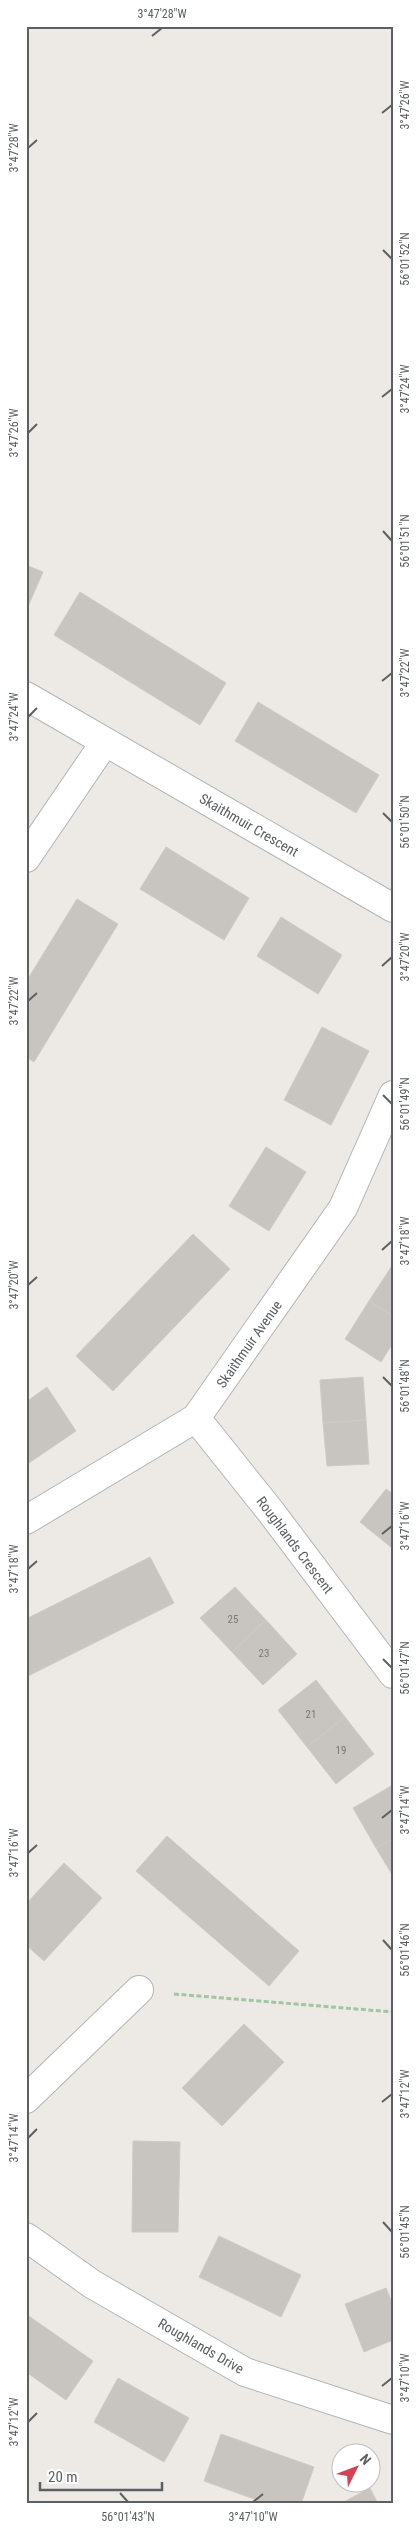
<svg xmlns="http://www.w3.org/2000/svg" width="419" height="2530" viewBox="0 0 419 2530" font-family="'Roboto Condensed',sans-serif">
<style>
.building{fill:#c8c4c0;stroke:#d0cac3}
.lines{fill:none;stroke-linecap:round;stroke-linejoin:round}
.minor-casing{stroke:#b1b5b7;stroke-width:30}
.path{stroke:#a0c6a4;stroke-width:3;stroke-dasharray:5 2.5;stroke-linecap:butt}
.minor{stroke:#fff;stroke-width:28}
.ticks{fill:none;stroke:#5c6063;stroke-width:2}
.labels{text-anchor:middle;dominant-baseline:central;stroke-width:4.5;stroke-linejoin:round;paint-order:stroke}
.number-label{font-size:11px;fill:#77797a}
.street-label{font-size:14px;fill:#5c6063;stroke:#fff}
.neatline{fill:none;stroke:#5c6063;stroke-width:2}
.ticks-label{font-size:12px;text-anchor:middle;fill:#5c6063}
</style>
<rect width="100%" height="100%" fill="#ede9e4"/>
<path class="building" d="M26,565L43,572L26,611Z
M80,592L226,683L200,725L54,635Z
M258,702L379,775L356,813L235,741Z
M166,847L249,898L224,940L140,889Z
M77,899L118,924L34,1062L26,1057V982Z
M281,917L342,955L318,994L257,956Z
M322,1027L369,1051L331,1125L284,1100Z
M266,1147L306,1172L269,1231L229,1206Z
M193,1234L230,1269L113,1391L76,1356Z
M393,1264V1316L369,1301Z
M369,1301L393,1316V1343L381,1362L345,1339Z
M363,1377L366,1420L323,1423L320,1380Z
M47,1387L76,1431L26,1465V1402Z
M366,1420L369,1464L327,1466L323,1423Z
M386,1489L393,1494L392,1548L360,1522Z
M150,1557L174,1603L26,1677V1619Z
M235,1587L266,1620L232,1652L200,1618Z
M266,1620L297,1654L263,1685L232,1652Z
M316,1680L345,1717L307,1747L278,1710Z
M345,1717L374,1754L336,1784L307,1747Z
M393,1785V1839L376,1848L353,1808Z
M167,1836L299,1951L269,1986L136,1871Z
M393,1839V1876L376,1848Z
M64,1863L102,1898L44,1961L26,1945V1904Z
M244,2024L284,2062L222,2126L182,2088Z
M133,2141L180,2142L178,2232H132Z
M219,2236L301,2275L281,2317L199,2277Z
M386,2288L393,2305V2340L364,2352L345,2304Z
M26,2314L93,2361L66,2400L26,2372Z
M118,2378L189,2418L164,2462L94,2422Z
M221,2434L314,2467L301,2504H268L204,2481Z
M370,2488L378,2504H340Z"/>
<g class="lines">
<g class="minor-casing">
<path id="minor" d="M26,696L393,908
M26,858L105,742
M196,1418L271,1512L393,1674
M26,1520L196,1418L343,1208L393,1095
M26,2099L139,1990
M26,2237L92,2284L245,2372L393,2420"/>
</g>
<path class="path" d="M174,1994L393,2012"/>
<use href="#minor" class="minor"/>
</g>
<path class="ticks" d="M152,36L162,28M382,113L392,105M28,148L37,140M383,250L392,259M382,397L392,389M28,433L37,424M383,531L392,541M382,681L392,673M28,717L37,708M383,813L392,822M382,966L392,957M28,1001L37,993M383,1095L392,1104M382,1250L392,1241M28,1285L37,1277M383,1377L392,1386M382,1534L392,1526M28,1569L37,1561M383,1659L392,1668M382,1818L392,1810M28,1853L37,1845M383,1940L392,1950M382,2102L392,2094M28,2138L37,2129M383,2222L392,2232M382,2386L392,2378M28,2422L37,2413M120,2493L128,2502M253,2502L263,2494"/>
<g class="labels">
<g class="number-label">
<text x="233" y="1619">25</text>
<text x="264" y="1653">23</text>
<text x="311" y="1714">21</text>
<text x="341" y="1750">19</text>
</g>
<g class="street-label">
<text transform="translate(249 825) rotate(30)">Skaithmuir Crescent</text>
<text transform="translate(249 1344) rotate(-55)">Skaithmuir Avenue</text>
<text transform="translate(295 1545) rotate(53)">Roughlands Crescent</text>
<text transform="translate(201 2346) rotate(30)">Roughlands Drive</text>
</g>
</g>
<rect width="419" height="2530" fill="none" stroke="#ffffff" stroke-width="55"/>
<g transform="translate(356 2468) rotate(48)"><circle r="24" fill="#ffffff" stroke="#bebfc1"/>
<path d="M0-4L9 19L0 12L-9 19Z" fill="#d44351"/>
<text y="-8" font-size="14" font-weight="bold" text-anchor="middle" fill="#5c6063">N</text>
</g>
<path d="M40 2482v8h122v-8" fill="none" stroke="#5c6063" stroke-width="2.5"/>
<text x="48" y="2482" font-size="15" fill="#5c6063" stroke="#ffffff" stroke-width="4" paint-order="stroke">20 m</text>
<rect x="28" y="28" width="364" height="2474" class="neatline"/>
<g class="ticks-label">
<text x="162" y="18">3°47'28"W</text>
<text transform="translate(405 105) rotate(-90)" y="4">3°47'26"W</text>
<text transform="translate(14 148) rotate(-90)" y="4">3°47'28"W</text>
<text transform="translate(405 259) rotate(-90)" y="4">56°01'52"N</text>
<text transform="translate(405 389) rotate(-90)" y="4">3°47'24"W</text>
<text transform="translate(14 433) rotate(-90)" y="4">3°47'26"W</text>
<text transform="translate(405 541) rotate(-90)" y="4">56°01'51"N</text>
<text transform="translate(405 673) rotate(-90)" y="4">3°47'22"W</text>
<text transform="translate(14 717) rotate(-90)" y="4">3°47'24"W</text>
<text transform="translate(405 822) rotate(-90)" y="4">56°01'50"N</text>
<text transform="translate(405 957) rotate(-90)" y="4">3°47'20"W</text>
<text transform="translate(14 1001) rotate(-90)" y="4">3°47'22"W</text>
<text transform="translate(405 1104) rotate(-90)" y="4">56°01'49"N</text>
<text transform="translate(405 1241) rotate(-90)" y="4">3°47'18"W</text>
<text transform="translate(14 1285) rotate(-90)" y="4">3°47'20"W</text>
<text transform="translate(405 1386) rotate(-90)" y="4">56°01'48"N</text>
<text transform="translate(405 1526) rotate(-90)" y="4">3°47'16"W</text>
<text transform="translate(14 1569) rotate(-90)" y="4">3°47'18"W</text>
<text transform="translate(405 1668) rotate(-90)" y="4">56°01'47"N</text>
<text transform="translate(405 1810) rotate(-90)" y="4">3°47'14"W</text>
<text transform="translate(14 1853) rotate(-90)" y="4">3°47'16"W</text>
<text transform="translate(405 1950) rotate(-90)" y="4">56°01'46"N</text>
<text transform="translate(405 2094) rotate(-90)" y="4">3°47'12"W</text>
<text transform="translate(14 2138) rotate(-90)" y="4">3°47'14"W</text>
<text transform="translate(405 2232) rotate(-90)" y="4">56°01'45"N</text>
<text transform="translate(405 2378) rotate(-90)" y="4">3°47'10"W</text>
<text transform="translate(14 2422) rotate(-90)" y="4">3°47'12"W</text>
<text x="128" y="2521">56°01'43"N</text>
<text x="253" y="2521">3°47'10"W</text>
</g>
</svg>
